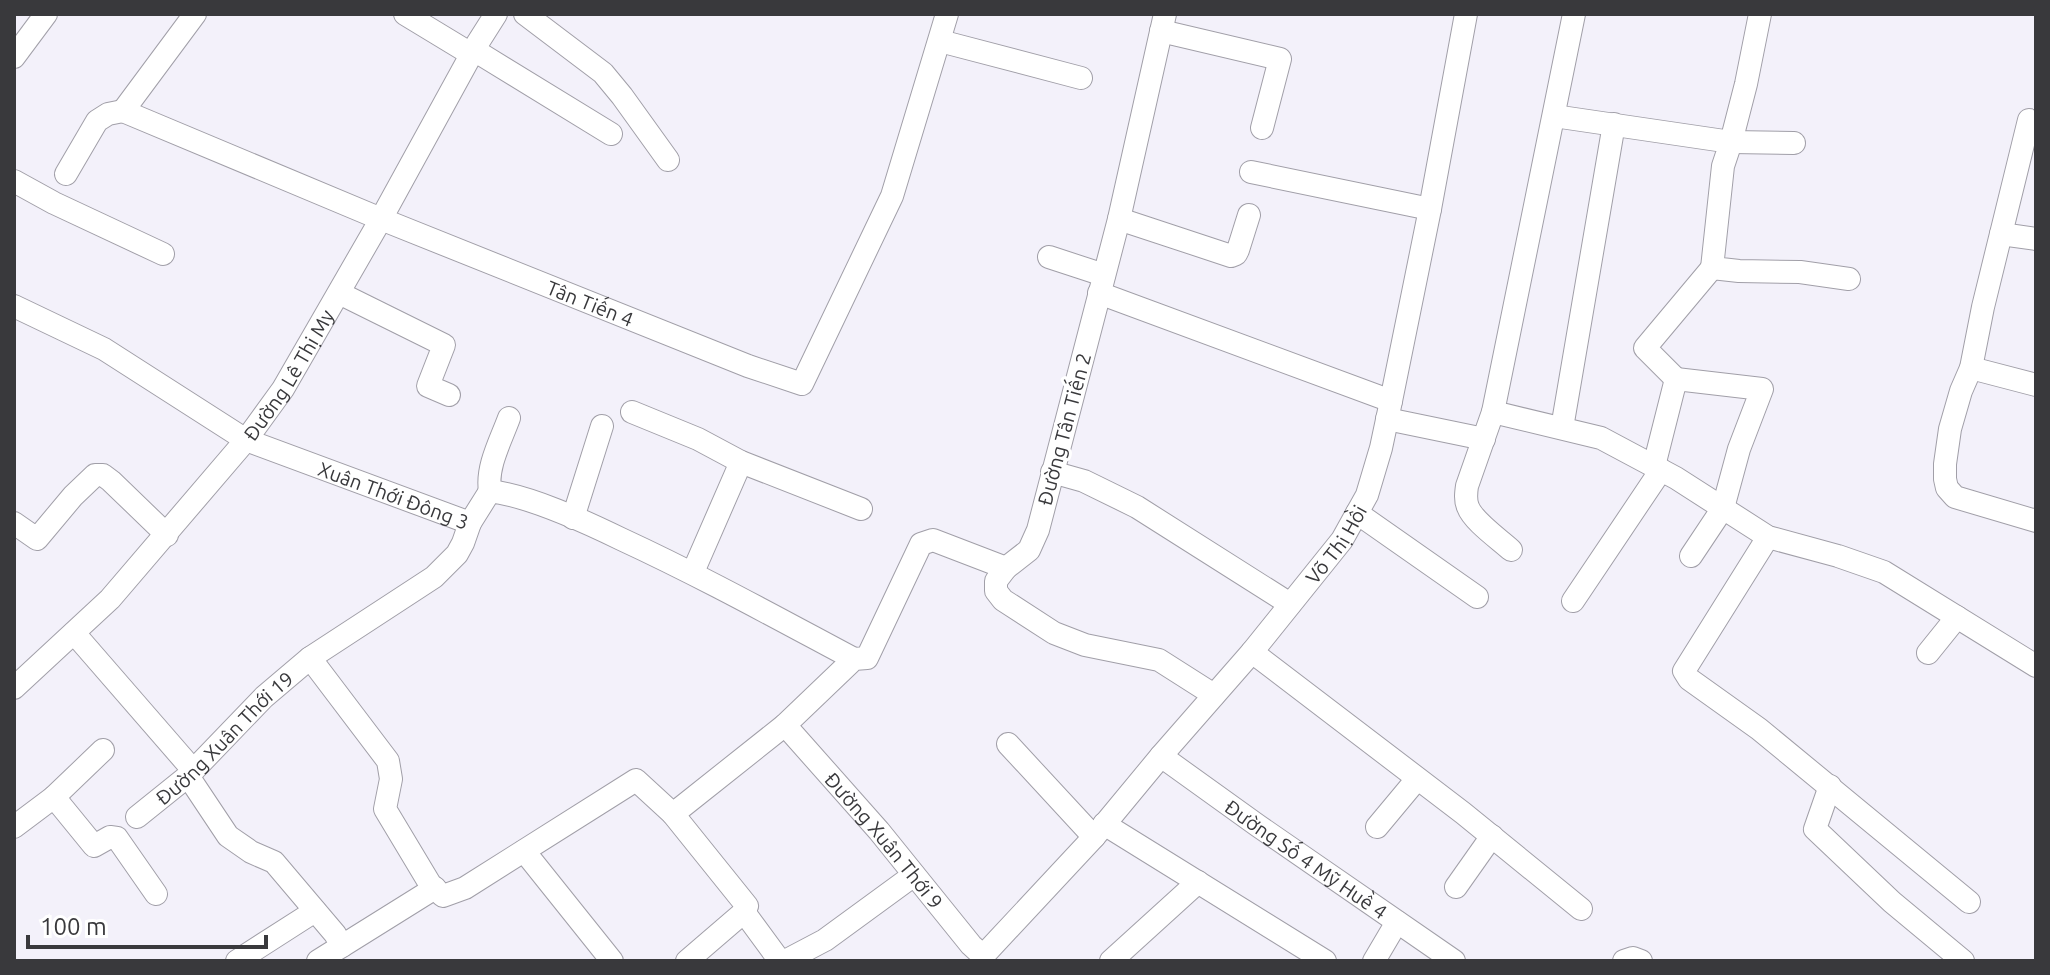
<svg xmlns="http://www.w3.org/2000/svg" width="2050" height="975" viewBox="0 0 2050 975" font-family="Ubuntu,sans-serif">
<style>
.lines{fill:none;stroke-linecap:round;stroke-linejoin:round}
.minor-casing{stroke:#a19fa8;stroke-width:24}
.minor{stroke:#fff;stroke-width:22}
.labels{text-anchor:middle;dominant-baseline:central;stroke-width:6;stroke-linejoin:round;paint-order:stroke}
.street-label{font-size:20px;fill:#39393c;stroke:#fff}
</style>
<rect width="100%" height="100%" fill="#f3f1fa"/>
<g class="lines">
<g class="minor-casing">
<g id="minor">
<path id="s1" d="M195,14L123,111L381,219L748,366L802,384L892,196L947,14"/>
<path d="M405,14L471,54"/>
<path d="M525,14L603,73L622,96L668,160"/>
<path d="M1165,14L1119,219L1038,530L1029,550L1006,568L996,581V591L1003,600L1054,633L1085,645L1159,660L1214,695"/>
<path d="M1574,14L1493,412L1601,438L1676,478L1768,537L1838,556L1884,572L2036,666"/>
<path d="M1760,14L1746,84L1731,142L1794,143"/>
<path d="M1161,31L1280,59L1262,128"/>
<path d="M940,41L1081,78"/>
<path d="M474,50L611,134"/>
<path d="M14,57L46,14"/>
<path d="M1554,116L1731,142L1723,166L1712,268L1739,271L1800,272L1849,279"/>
<path d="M2029,120L1983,307L1971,368L1961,391L1950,429L1945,464V479L1947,488L1955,497L2036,521"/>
<path d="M1251,172L1430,209"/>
<path d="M66,174L97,121L108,114L123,111"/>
<path d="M14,181L54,203L163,254"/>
<path d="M1119,219L1231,256L1236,254L1238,250L1249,215"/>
<path d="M2001,234L2036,239"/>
<path d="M1049,257L1104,275"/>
<path d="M339,293L444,345L428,386L449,395"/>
<path d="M1099,293L1391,401"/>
<path id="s2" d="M14,306L104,349L246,440L470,523L490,491C530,496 584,521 621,539C701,576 777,618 854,659"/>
<path d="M1971,368L2036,385"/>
<path d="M1676,379L1645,348L1712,268"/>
<path d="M632,412L698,439L741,462L861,509"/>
<path d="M1493,412L1467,486C1466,493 1465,500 1468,507C1473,521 1499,539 1511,550"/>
<path d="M1387,419L1484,439"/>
<path d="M1562,428L1614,124"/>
<path d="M1654,466L1676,379L1762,389L1739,449L1723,508L1691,556"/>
<path d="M1052,472L1084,481L1137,507L1290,604"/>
<path d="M490,491C486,467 501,440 509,418"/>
<path d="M1357,513L1477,597"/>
<path d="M573,518L602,426"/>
<path d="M14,523L37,539L73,496L95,475H103L111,481L167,535"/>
<path d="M1768,537L1684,671L1689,679L1759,729L1969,902"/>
<path d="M693,572L741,462"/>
<path d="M1573,601L1661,470"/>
<path d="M74,633L193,770"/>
<path d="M1252,652L1463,813L1581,909"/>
<path d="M1928,653L1957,617"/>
<path d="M310,658L388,761L391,779L385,809L430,884L443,896L465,888L636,780L673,814L785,725L854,659L867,658L921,544L933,540L1006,568"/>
<path id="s3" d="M14,688L110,599L246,440L283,389L381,219L477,44L496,14"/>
<path id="s4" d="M785,725L879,831L971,945L983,956"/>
<path d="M1008,744L1094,837"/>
<path id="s5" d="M1161,756L1257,825L1454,961"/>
<path d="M188,776L228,836L251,852L274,862L335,934L342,946"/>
<path d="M1830,786L1815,829L1892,902L1963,961"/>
<path d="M54,797L103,750"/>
<path d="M673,814L747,906L744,912L687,961"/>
<path id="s6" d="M137,817L188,776L264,697L310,658L434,577L457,554L463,543L470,523"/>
<path d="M1104,824L1325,961"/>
<path d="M14,827L54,797L94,846L110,837L117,838L156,894"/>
<path d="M1377,827L1417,779"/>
<path d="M524,851L612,961"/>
<path d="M1456,887L1492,836"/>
<path d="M744,912L777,957L781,960H787L825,940L914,875"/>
<path d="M237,961L315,911"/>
<path d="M318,961L435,888"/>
<path id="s7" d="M984,961L983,956L1094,837L1161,756L1252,652L1342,540L1367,495L1381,448L1391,401L1430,209L1466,14"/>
<path d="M1111,961L1198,882"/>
<path d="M1374,961L1397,922"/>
<path d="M1624,961L1633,958L1641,961"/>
</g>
</g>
<use href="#minor" class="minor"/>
</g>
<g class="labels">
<g class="street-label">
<text stroke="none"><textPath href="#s1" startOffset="626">Tân Tiến 4</textPath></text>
<text stroke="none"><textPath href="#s3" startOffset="418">Đường Lê Thị My</textPath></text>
<text transform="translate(1064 429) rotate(-75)">Đường Tân Tiến 2</text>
<text stroke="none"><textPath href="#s2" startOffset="426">Xuân Thới Đông 3</textPath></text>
<text stroke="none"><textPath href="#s7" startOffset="548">Võ Thị Hồi</textPath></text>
<text stroke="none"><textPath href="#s6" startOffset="118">Đường Xuân Thới 19</textPath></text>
<text stroke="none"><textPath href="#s4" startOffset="152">Đường Xuân Thới 9</textPath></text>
<text stroke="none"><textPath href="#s5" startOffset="178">Đường Số 4 Mỹ Huề 4</textPath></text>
</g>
</g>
<rect width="2050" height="975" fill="none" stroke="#39393c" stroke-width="32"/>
<path d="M28 935v12h238v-12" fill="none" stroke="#39393c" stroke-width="4"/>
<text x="40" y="935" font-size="24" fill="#39393c" stroke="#ffffff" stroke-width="6" paint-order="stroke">100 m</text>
</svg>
